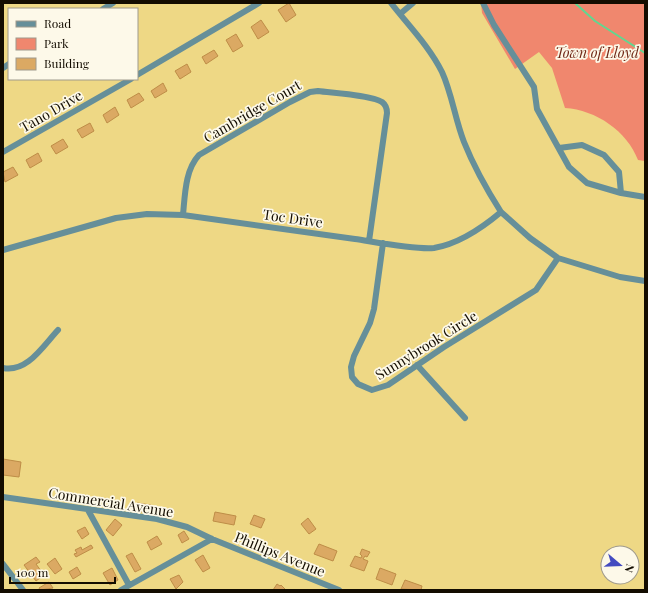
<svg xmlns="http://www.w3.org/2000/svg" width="648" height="593" viewBox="0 0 648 593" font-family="'Playfair Display',serif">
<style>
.green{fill:#f0876e}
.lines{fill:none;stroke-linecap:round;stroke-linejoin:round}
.stream{stroke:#60d790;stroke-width:2}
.building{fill:#dba963;stroke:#be8d47}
.street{stroke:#668f99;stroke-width:6}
.labels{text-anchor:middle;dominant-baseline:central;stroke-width:3.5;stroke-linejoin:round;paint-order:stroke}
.park-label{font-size:14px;font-style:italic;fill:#702716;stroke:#fdf9e9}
.street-label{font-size:14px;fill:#130c00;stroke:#fdf9e9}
</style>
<rect width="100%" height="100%" fill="#eed885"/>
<path class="green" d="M481,3H645V161L638,160C627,131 596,110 565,108L552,68L539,52L515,69L482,13Z"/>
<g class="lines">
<path class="stream" d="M575,3L595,21L645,53"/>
</g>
<path class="building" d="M289,3L296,15L286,22L278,10Z
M261,20L269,32L258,39L251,27Z
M236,34L243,46L233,52L226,40Z
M214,50L218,56L206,64L202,57Z
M187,64L191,72L180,79L175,71Z
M163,83L167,91L155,98L151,91Z
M139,93L144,100L131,108L127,100Z
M115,107L119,115L107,123L103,115Z
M90,123L94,131L82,138L77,130Z
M63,139L68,147L56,154L51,146Z
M38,153L42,161L30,168L26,160Z
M13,167L18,175L5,182L3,172Z
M3,459L21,462L19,477L3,475Z
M137,503L151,505L150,513L136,511Z
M215,512L236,516L234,525L213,521Z
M254,515L265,519L261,528L250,524Z
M308,518L316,529L309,534L301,524Z
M115,519L122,525L113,536L106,530Z
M85,527L89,534L82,539L77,531Z
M184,531L189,539L182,543L178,535Z
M157,536L162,544L151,550L147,542Z
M319,544L337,551L333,561L314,554Z
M91,545L93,548L76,557L74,554L77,553L75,550L81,547L82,550Z
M362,549L370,552L367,557L365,556L363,559L368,561L364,571L350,566L355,556L361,558L362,556L360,554Z
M132,553L141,569L135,572L126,556Z
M203,555L210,568L203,572L195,560Z
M36,557L40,562L36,564L44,575L36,581L24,565Z
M55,558L62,569L55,574L47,564Z
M77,567L81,574L73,579L69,572Z
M112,568L118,580L110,585L103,573Z
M380,568L396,574L392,585L376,579Z
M179,575L183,582L176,589L170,579Z
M405,580L422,586L421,590L401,589Z
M49,582L53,588L40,590L39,588Z
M277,584L280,586L281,585L286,590H273Z"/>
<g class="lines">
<path class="street" d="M391,3C408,25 429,46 442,72C452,94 455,119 464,142C474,167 487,190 501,212
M483,3L494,25L534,87L537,109L569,167L587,183L621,193L645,197
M103,9L113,3
M400,14L413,3
M3,68L9,64
M137,75L259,3
M559,148L582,145L604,155L619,172L621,193
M3,152L131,79
M183,215C185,195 185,170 199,155L290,102L310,92L318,91C332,93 371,95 382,102C386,105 387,109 387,113L369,241
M383,243L374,309L370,323L354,356L351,367L352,377L358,384L372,390L388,385L444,347L536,290L558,258
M3,250L116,218L147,214L183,215C241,223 298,231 355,239C375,242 416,250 434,248C458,244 482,228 501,212L530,238L558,258L620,277L645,281
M417,365L465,418
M3,368C27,373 43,346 58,330
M3,497L157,519L187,527L212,539L339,590
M88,510L129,585
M3,564L23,590
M121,590L212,539"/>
</g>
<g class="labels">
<g class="park-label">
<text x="597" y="52">Town of Lloyd</text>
</g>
<g class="street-label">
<text transform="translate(51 111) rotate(-30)">Tano Drive</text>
<text transform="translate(252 111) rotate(-30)">Cambridge Court</text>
<text transform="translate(293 218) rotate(8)">Toc Drive</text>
<text transform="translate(426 345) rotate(-32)">Sunnybrook Circle</text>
<text transform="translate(111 502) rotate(9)">Commercial Avenue</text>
<text transform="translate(280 554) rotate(22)">Phillips Avenue</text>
</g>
</g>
<rect width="648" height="593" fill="none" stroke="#130c00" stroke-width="8"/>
<rect x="8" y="8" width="130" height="72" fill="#fdf9e9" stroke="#9f9a8c"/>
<rect x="16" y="21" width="20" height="6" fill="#668f99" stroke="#9f9a8c"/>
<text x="44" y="28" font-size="12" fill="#130c00">Road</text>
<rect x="16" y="38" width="20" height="12" fill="#f0876e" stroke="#9f9a8c"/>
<text x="44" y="48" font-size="12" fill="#130c00">Park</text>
<rect x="16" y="58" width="20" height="12" fill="#dba963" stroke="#9f9a8c"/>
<text x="44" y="68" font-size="12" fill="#130c00">Building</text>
<g transform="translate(620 565) rotate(109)"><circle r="19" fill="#fdf9e9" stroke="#9f9a8c"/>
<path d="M0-3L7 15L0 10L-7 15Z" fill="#434bc0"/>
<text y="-6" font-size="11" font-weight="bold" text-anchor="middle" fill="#130c00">N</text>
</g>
<path d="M10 577v6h105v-6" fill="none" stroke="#130c00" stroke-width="2"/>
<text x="16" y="577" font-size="12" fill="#130c00" stroke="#fdf9e9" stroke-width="3" paint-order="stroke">100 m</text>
</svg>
